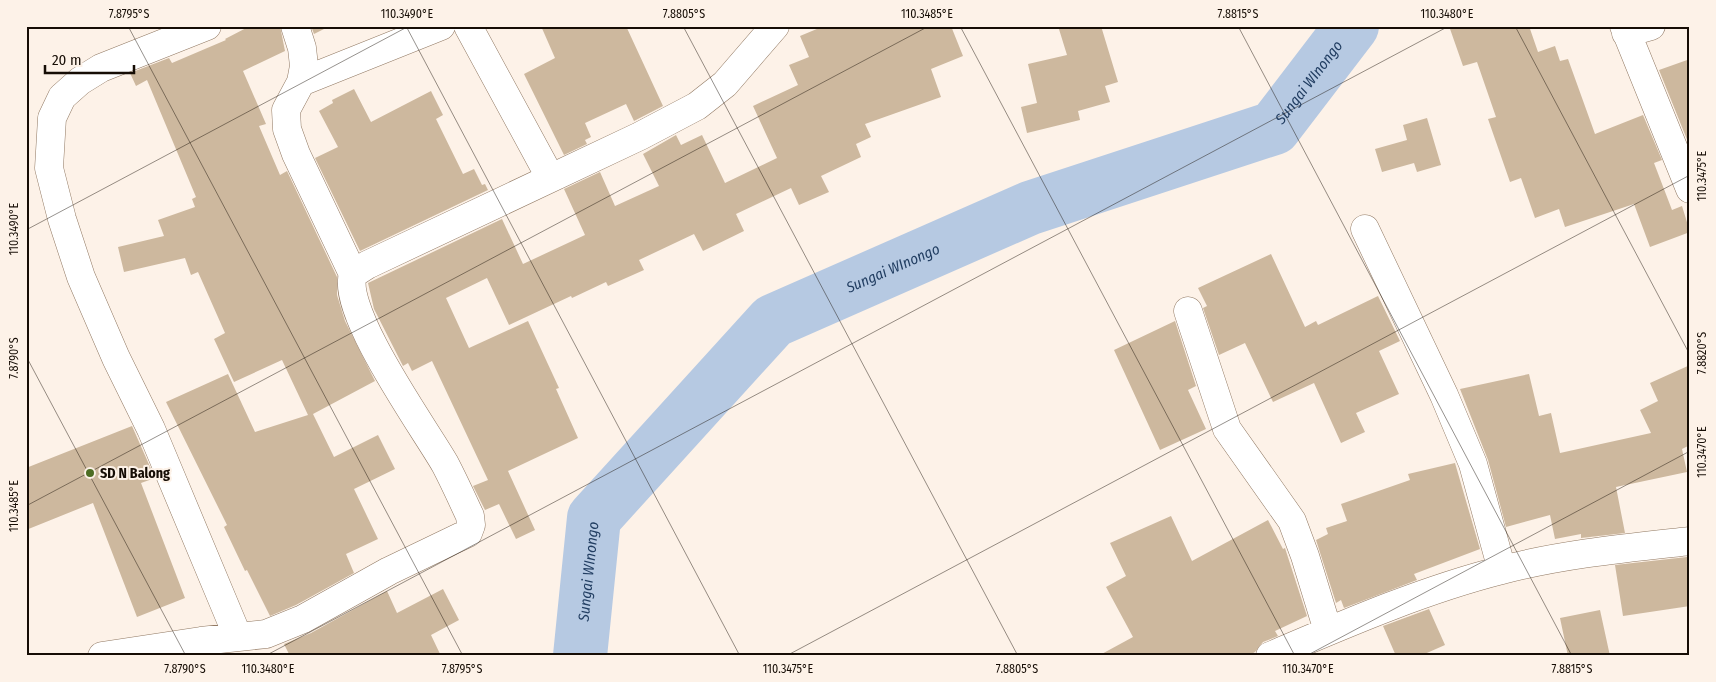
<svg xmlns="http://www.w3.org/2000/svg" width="1716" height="682" viewBox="0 0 1716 682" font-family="'Fira Sans Condensed',sans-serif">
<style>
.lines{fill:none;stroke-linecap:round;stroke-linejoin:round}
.river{stroke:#b6c9e2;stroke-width:54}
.building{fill:#cdb89e}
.minor-casing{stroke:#917963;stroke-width:29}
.minor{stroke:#fff;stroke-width:28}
.ticks{fill:none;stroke:#160d05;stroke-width:1;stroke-opacity:0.45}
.poi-dot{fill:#4d6d23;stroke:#fdf2e8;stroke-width:2}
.labels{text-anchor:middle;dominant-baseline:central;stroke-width:4;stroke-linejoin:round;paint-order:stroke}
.poi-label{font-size:14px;font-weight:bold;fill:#160d05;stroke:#fdf2e8;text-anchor:start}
.water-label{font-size:15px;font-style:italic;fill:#223e62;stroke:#fdf2e8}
.neatline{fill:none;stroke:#160d05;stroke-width:2}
.ticks-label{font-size:12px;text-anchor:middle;fill:#160d05}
</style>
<rect width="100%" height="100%" fill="#fdf2e8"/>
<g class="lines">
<path class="river" id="s1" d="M580,656L594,518L773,321L1030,208L1274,128L1352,26"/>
</g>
<path class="building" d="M250,26H280L285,51L243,71L266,124L259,126L280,175L287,171L337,277V295L345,321L375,381L313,414L334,457L378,435L395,469L354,489L378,539L346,554L354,573L296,605L270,616L247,570L245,571L224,527L227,525L166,402L228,374L255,432L308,415L282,360L234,382L214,339L225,333L198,272L191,275L185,258L124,272L118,247L164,236L158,220L195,207L192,199L196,197L147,80L136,86L130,73L169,58L172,63L226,40L225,39Z
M311,26H330L314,34Z
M541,26H626L663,106L634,121L626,104L585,123L591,137L585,140L587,144L564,155L524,74L555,58Z
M824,26H951L963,56L931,69L941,97L865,124L871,137L856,144L861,157L821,176L829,192L799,205L791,188L736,214L744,231L703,251L694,234L639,260L644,270L608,286L606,282L572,298L571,296L509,325L487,278L446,298L469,348L528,321L559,388L556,389L578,438L508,471L535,530L516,539L499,504L485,510L473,486L488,480L432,361L412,371L408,363L403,366L374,309L368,283L502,219L523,264L585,235L564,189L600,172L615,206L659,186L643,154L676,135L681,145L702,135L725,183L777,158L753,106L798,85L789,65L809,57L800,36Z
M1058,26H1101L1118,82L1105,86L1110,102L1078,111L1080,120L1027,133L1021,107L1037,103L1028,64L1067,55Z
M1449,26H1529L1538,52L1555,46L1560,61L1568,59L1595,134L1643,115L1662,160L1654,163L1672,210L1682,206L1690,232L1650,247L1634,204L1565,227L1559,209L1535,218L1521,178L1510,182L1488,119L1496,117L1477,62L1463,66Z
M1690,59V147L1659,70Z
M354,89L371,122L431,91L443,115L436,119L463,174L474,169L482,185L485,184L488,190L360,251L315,158L338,147L319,111L333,103L332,100Z
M1427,118L1441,165L1417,172L1414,163L1382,172L1375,149L1407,140L1403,125Z
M1271,254L1305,327L1316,321L1318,325L1378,296L1400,341L1379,351L1399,394L1356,413L1365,432L1341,443L1314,383L1273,402L1245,343L1219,355L1203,308L1207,306L1198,288Z
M1175,321L1196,386L1188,390L1206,429L1160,450L1114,350Z
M1690,365V445L1682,449L1687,472L1616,487L1625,533L1581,538V534L1555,539L1550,515L1506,527L1488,460L1460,389L1529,374L1539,416L1551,413L1560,453L1651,433L1640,410L1658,401L1650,383Z
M132,426L155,478L141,483L185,598L137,617L93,503L26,530V468Z
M1455,463L1480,549L1414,574L1417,580L1344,608L1341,600L1336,603L1316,540L1328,534L1326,528L1347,521L1341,504L1410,480L1408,474Z
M1171,516L1192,561L1268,520L1283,549L1285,548L1307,616L1275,631L1278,636L1263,642L1255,652L1248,656H1098L1133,637L1106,587L1126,576L1110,543Z
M1687,557L1690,606L1623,616L1615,565Z
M443,589L459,620L431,635L441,656H290L284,644L311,633L387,591L397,613Z
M1429,609L1445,645L1420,656H1396L1383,626Z
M1600,610L1610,656H1568L1560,618Z"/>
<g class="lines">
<g class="minor-casing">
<path id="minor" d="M207,26L101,68L80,81L62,97L52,118L49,168L62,219L81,277L116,358L151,429L238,637
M295,26L302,48L304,66L301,82L286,110L287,129L296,154L353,274
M468,26L550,177
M1624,26L1690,189
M1626,33L1651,26
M301,82L441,26
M1365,229L1444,395L1473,464L1502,570
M1188,311L1227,429L1292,521L1305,556L1328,631
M102,656L201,641L266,634L303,619L389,571L468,533L471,525L470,516C462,499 454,481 445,464C425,429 340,311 353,274L367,265L640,136L697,106L725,84L775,26
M1270,656C1345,624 1423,590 1502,570C1563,554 1627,548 1690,541"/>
</g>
<use href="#minor" class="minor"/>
</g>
<path class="ticks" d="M128,26L463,656M406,26L740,656M683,26L1018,656M960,26L1295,656M1238,26L1572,656M1515,26L1690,355M26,230L409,26M26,356L186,656M26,506L929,26M265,656L1449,26M786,656L1690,175M1306,656L1690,451"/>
<circle class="poi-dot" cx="90" cy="473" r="5"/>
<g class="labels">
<g class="poi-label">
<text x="100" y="473">SD N Balong</text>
</g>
<g class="water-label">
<text stroke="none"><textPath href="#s1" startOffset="1000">Sungai WInongo</textPath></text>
<text stroke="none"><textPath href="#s1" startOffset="536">Sungai WInongo</textPath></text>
<text stroke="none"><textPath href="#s1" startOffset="85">Sungai WInongo</textPath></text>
</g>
</g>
<rect width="1716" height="682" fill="none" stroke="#fdf2e8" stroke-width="55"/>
<path d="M45 65v8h89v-8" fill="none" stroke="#160d05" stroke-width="2.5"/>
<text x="52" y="65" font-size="15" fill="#160d05" stroke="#fdf2e8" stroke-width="4" paint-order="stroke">20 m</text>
<rect x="28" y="28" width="1660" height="626" class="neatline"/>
<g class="ticks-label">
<text x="129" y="18">7.8795°S</text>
<text x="407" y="18">110.3490°E</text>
<text x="684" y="18">7.8805°S</text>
<text x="927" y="18">110.3485°E</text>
<text x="1238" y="18">7.8815°S</text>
<text x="1447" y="18">110.3480°E</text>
<text transform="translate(1702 176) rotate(-90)" y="4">110.3475°E</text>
<text transform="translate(14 229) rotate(-90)" y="4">110.3490°E</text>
<text transform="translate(1702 353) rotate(-90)" y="4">7.8820°S</text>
<text transform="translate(14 358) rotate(-90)" y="4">7.8790°S</text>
<text transform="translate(1702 452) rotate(-90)" y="4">110.3470°E</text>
<text transform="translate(14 506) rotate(-90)" y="4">110.3485°E</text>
<text x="185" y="673">7.8790°S</text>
<text x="268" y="673">110.3480°E</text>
<text x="462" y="673">7.8795°S</text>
<text x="788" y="673">110.3475°E</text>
<text x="1017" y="673">7.8805°S</text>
<text x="1308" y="673">110.3470°E</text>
<text x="1572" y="673">7.8815°S</text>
</g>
</svg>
